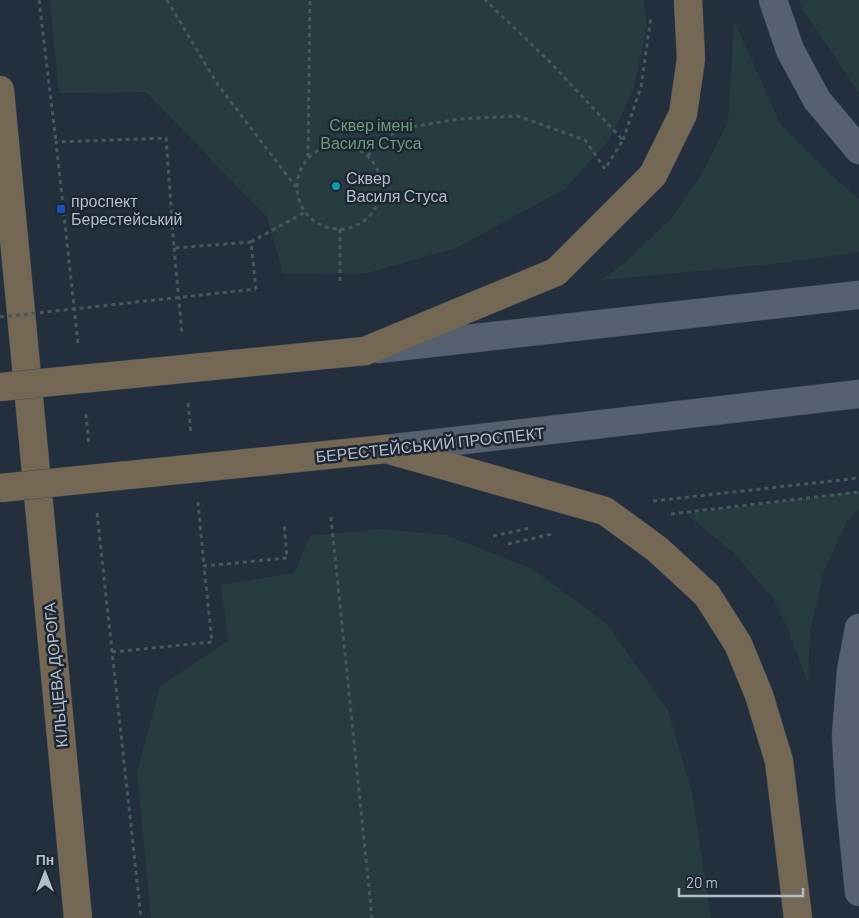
<svg xmlns="http://www.w3.org/2000/svg" width="859" height="918" viewBox="0 0 859 918" font-family="Barlow,sans-serif">
<style>
.green{fill:#263c3f}
.lines{fill:none;stroke-linecap:round;stroke-linejoin:round}
.primary-casing{stroke:#414a57;stroke-width:29}
.highway-casing{stroke:#434c59;stroke-width:29}
.path{stroke:#44595c;stroke-width:3;stroke-dasharray:4 4;stroke-linecap:butt}
.primary{stroke:#56606e;stroke-width:28}
.highway{stroke:#746855;stroke-width:28}
.highway-bridge-casing{stroke:#434c59;stroke-width:29;stroke-linecap:butt}
.path-bridge{stroke:#44595c;stroke-width:3;stroke-dasharray:4 4;stroke-linecap:butt}
.highway-bridge{stroke:#746855;stroke-width:28}
.culture-dot{fill:#0f9aa8;stroke:#1d2633;stroke-width:2}
.transit-dot{fill:#1a4fb4;stroke:#1d2633;stroke-width:2}
.labels{text-anchor:middle;dominant-baseline:central;stroke-width:5;stroke-linejoin:round;paint-order:stroke}
.park-label{font-size:16px;fill:#6b9a76;stroke:#1d2633}
.poi-label{font-size:16px;fill:#b4bcc9;stroke:#1d2633;text-anchor:start}
.street-label{font-size:16px;fill:#b4bcc9;stroke:#1d2633}
</style>
<rect width="100%" height="100%" fill="#242f3e"/>
<path class="green" d="M50,0H644L647,27L633,91L609,140L565,189L456,248L368,273L283,274L267,217L146,92L59,93Z
M799,0H859V93L801,7Z
M734,21L781,125L826,170L859,199V252L773,264L602,280L624,263L671,219L700,177L728,122Z
M859,491V509L847,521L824,571L810,632L808,683L787,627L772,597L732,551L686,514Z
M381,529L446,535L532,569L606,623L668,710L692,793L711,918H151L137,772L160,686L228,641L221,585L294,573L310,536Z"/>
<g class="lines">
<g class="primary-casing">
<path id="primary" d="M773,0L790,50L817,100L859,150
M378,349L859,295
M386,449L859,394
M859,628L851,671L846,736L850,801L859,892"/>
</g>
<g class="highway-casing">
<path id="highway" d="M0,90L78,918
M365,351L556,272L653,175L683,114L691,59L688,0
M386,449L605,511L657,549L707,595L738,644L759,695L779,761L798,918"/>
</g>
<path class="path" d="M39,0L56,142
M167,0L218,85L296,187
M623,140L641,87L651,16
M297 187a42 42 0 1 1 84 0a42 42 0 1 1-84 0Z
M368,156L381,139L405,128L459,119L518,116L585,140L605,169L623,140L547,59L485,0
M308,157L310,0
M340,229V283
M251,242L305,212
M174,248L182,334
M78,343L56,142L166,138L174,248L251,242L256,289
M188,403L191,434
M86,414L89,445
M653,501L859,478
M198,502L204,566
M97,513L141,918
M671,514L859,492
M331,517L372,918
M493,536L530,528
M508,544L552,534
M112,652L212,642L204,566L287,558L284,523"/>
<use href="#primary" class="primary"/>
<use href="#highway" class="highway"/>
<g class="highway-bridge-casing">
<path id="highway-bridge" d="M0,387L365,351
M0,488L386,449"/>
</g>
<path class="path-bridge" d="M0,317L256,289"/>
<use href="#highway-bridge" class="highway-bridge"/>
</g>
<circle class="culture-dot" cx="336" cy="186" r="5"/>
<rect class="transit-dot" x="56" y="204" width="10" height="10" rx="2.5"/>
<g class="labels">
<g class="park-label">
<text x="371" y="124">Сквер імені<tspan x="371" dy="18">Василя Стуса</tspan></text>
</g>
<g class="poi-label">
<text x="346" y="177">Сквер<tspan x="346" dy="18">Василя Стуса</tspan></text>
<text x="71" y="200">проспект<tspan x="71" dy="18">Берестейський</tspan></text>
</g>
<g class="street-label">
<text transform="translate(430 444) rotate(-6)">БЕРЕСТЕЙСЬКИЙ ПРОСПЕКТ</text>
<text transform="translate(55 675) rotate(-95)">КІЛЬЦЕВА ДОРОГА</text>
</g>
</g>
<g transform="translate(45 873)" stroke="#1d2633" stroke-width="4" paint-order="stroke">
<path d="M0-4L9 19L0 12L-9 19Z" fill="#b4bcc9"/>
<text y="-8" font-size="14" font-weight="bold" text-anchor="middle" fill="#b4bcc9">Пн</text>
</g>
<path d="M679 888v8h124v-8" fill="none" stroke="#b4bcc9" stroke-width="2.5"/>
<text x="686" y="888" font-size="15" fill="#b4bcc9" stroke="#1d2633" stroke-width="4" paint-order="stroke">20 m</text>
</svg>
